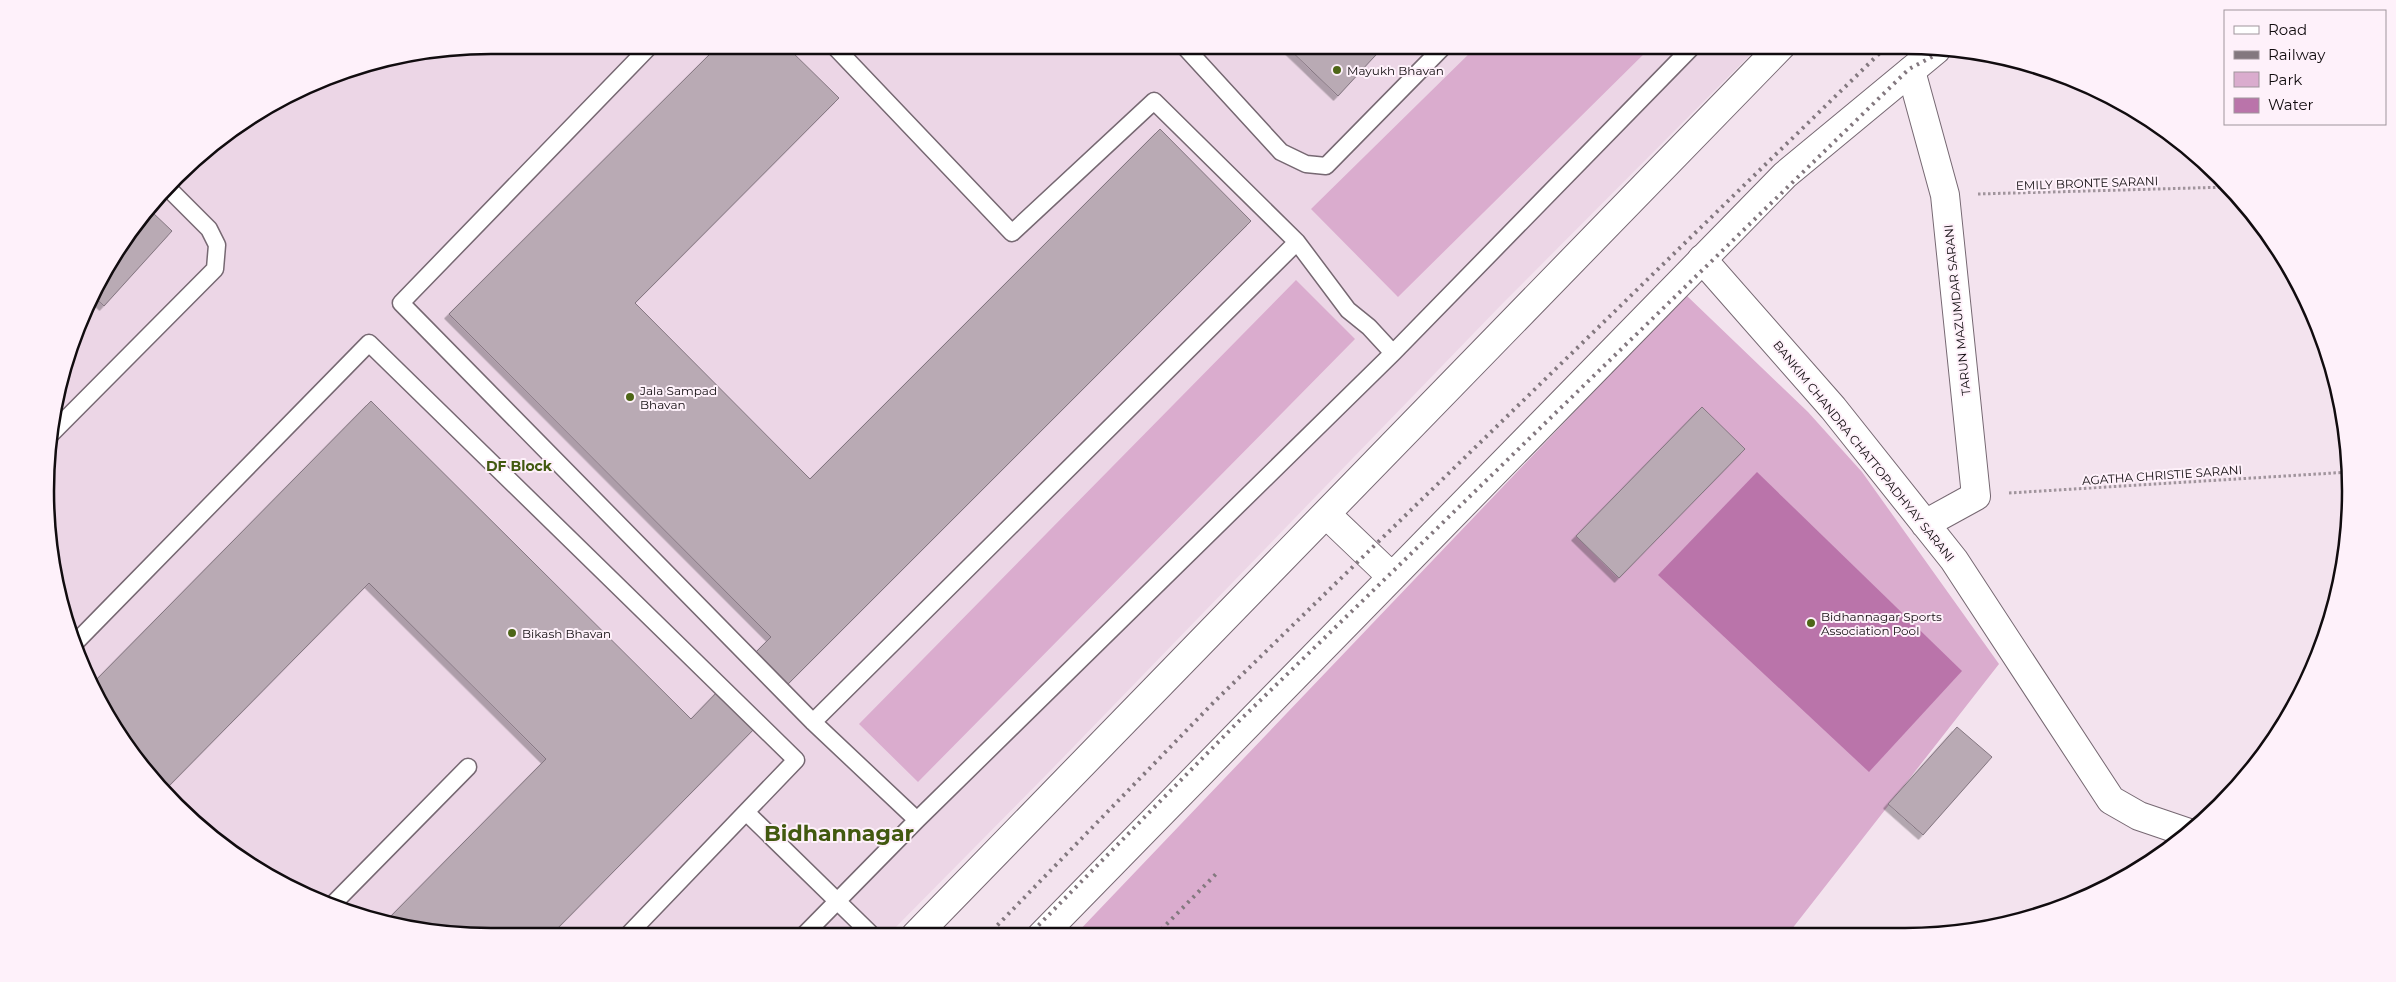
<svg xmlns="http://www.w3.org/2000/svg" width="2396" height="982" viewBox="0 0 2396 982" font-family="Montserrat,sans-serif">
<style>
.built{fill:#ecd6e6}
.green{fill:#daacce}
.water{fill:#ba74aa}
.building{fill:#b9aab4;stroke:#847681;filter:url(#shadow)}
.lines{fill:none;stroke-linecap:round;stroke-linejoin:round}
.service-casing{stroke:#766872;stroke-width:19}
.minor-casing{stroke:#766872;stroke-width:30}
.secondary-casing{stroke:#766872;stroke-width:30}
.path{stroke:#a0949c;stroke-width:3;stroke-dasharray:2.5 2.5;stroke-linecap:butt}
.service{stroke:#fff;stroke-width:16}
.minor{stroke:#fff;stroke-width:28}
.secondary{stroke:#fff;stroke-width:28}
.rail{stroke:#83787f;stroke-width:4;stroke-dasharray:2.5 5;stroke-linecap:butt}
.poi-dot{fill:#4d6617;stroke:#fef1fa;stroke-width:2}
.labels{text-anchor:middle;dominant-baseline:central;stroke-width:4;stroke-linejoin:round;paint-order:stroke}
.poi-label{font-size:12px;fill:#110c0f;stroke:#fef1fa;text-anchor:start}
.street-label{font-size:12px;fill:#110c0f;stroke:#fef1fa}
.neighbourhood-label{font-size:14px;font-weight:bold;fill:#42590f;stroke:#fef1fa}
.town-label{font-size:22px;font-weight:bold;fill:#42590f;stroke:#fef1fa}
.rim{fill:none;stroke:#110c0f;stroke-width:2.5}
</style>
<defs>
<filter id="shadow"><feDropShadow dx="-4.5" dy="4.5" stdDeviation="0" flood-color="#0004"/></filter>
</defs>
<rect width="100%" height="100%" fill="#f3e3ee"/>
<path class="built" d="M491,45H1760L1503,303L1052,769L887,936L491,937L348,913L219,845L155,785L105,714L54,578L49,433L69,347L105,268L197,155L268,105L347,69Z"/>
<path class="green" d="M1478,45H1653L1398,297L1311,209Z
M1296,280L1355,339L918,782L859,724Z
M1686,295L1808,412L1862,472L1999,664L1788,934L1075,935Z"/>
<path class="water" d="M1757,472L1962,671L1869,772L1658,575Z"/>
<path class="building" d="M719,45H785L839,98L635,303L810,479L1160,129L1251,221L785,687L753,655L771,637L449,314Z
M1285,45H1385L1338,96Z
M151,211L172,231L104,306L92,295L105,268Z
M371,401L691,719L721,688L758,725L549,937H491L387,920L546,759L369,583L163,792L155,785L105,714L93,683Z
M1702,407L1745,449L1619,578L1576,536Z
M1957,727L1992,757L1923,835L1888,804Z"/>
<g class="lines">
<g class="service-casing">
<path id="service" d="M651,45L401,303L813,722L917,820
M833,45L1012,233L1154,101L1297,242L1348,310L1369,327L1393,353
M1183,45L1281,152L1306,164L1326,166L1445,45
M49,436L215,269L217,245L209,229L169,189
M77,641L369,343L796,760L626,937
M813,722L1297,242
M746,812L873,936
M332,905L468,767
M803,936L917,820L1393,353L1694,45"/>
</g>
<g class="minor-casing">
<path id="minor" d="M1911,71L1945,195L1976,496L1925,524
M1702,259L1833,408L1954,560L2111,800L2139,816L2189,833"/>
</g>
<g class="secondary-casing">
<path id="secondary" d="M1326,514L1392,577
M915,936L1782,45
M1041,936L1785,175L1936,50"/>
</g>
<path class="path" d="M1978,194L2229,187
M2009,493L2350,472"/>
<use href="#service" class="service"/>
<use href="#minor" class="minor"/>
<use href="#secondary" class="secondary"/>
<path class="rail" d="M1156,935L1216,874
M987,936L1214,702L1888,45
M1028,936L1236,724L1909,69L1943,51"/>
</g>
<g class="poi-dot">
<circle cx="1337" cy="70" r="5"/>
<circle cx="630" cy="397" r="5"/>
<circle cx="1811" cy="623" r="5"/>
<circle cx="512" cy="633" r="5"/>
</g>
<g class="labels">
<g class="poi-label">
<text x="1347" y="70">Mayukh Bhavan</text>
<text x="640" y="390">Jala Sampad<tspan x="640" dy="14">Bhavan</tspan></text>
<text x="1821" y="616">Bidhannagar Sports<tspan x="1821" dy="14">Association Pool</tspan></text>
<text x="522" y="633">Bikash Bhavan</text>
</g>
<g class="street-label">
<text transform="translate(2087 183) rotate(-2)">EMILY BRONTE SARANI</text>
<text transform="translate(1957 310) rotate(-96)">TARUN MAZUMDAR SARANI</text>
<text transform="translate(1864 451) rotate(51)">BANKIM CHANDRA CHATTOPADHYAY SARANI</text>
<text transform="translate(2162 475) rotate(-4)">AGATHA CHRISTIE SARANI</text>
</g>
<g class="neighbourhood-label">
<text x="519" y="466">DF Block</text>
</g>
<g class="town-label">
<text x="839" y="833">Bidhannagar</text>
</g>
</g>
<path d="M0 0H2396V982H0ZM491 54H1905A437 437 0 0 1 2342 491V491A437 437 0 0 1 1905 928H491A437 437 0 0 1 54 491V491A437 437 0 0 1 491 54Z" fill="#fef1fa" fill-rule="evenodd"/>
<path class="rim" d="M491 54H1905A437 437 0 0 1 2342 491V491A437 437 0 0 1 1905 928H491A437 437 0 0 1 54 491V491A437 437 0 0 1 491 54Z"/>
<rect x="2224" y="10" width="162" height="115" fill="#fef1fa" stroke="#9f959c"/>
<rect x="2234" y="26" width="25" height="8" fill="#ffffff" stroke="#9f959c"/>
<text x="2268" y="35" font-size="15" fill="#110c0f">Road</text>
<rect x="2234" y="51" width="25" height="8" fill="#83787f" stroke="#9f959c"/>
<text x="2268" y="60" font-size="15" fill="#110c0f">Railway</text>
<rect x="2234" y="72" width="25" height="15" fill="#daacce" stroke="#9f959c"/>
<text x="2268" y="85" font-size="15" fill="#110c0f">Park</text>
<rect x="2234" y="98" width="25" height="15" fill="#ba74aa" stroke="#9f959c"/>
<text x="2268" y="110" font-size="15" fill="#110c0f">Water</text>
</svg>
